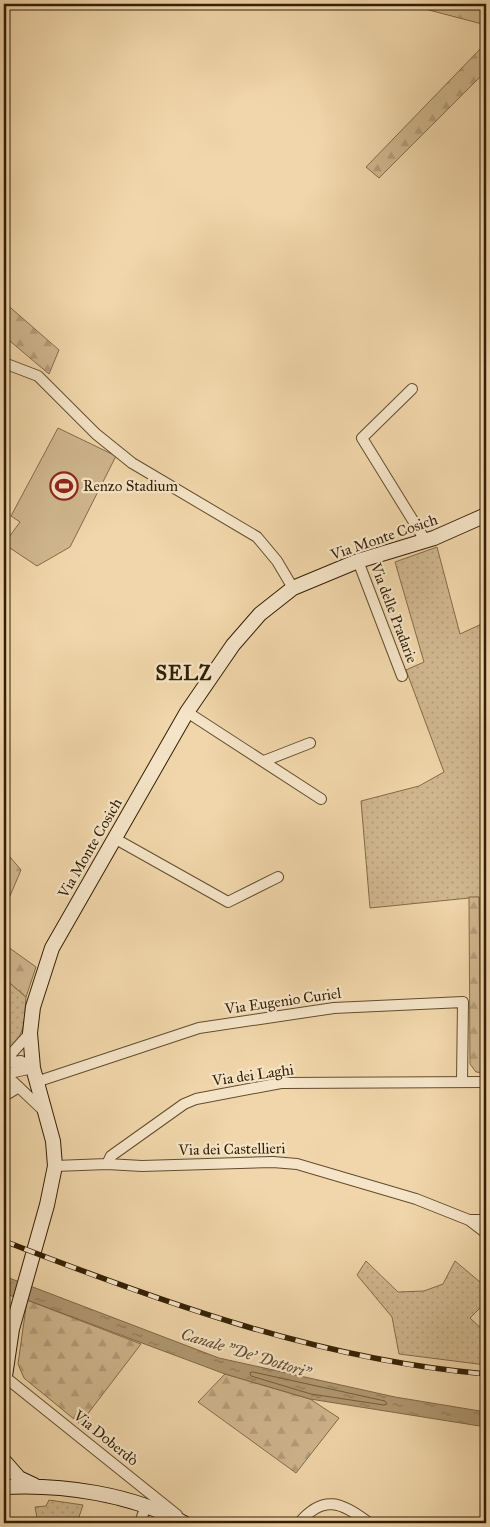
<svg xmlns="http://www.w3.org/2000/svg" width="490" height="1527" viewBox="0 0 490 1527" font-family="'IM FELL Great Primer',serif">
<style>
.grass{fill:url(#grass-dots);stroke:#826b48}
.forest{fill:url(#forest-firs);stroke:#826b48}
.park{fill:#d0b78e;stroke:#826b48}
.water{fill:url(#water-ripples);stroke:#7e6845}
.lines{fill:none;stroke-linecap:round;stroke-linejoin:round}
.shore{stroke:#725c3a;stroke-width:1}
.street-casing{stroke:#624d2d;stroke-width:12}
.secondary-casing{stroke:#331f03;stroke-width:16}
.street{stroke:#f5e4c8;stroke-width:10}
.secondary{stroke:#f5e4c8;stroke-width:14}
.rail-casing{stroke:#331f03;stroke-width:5.5}
.rail{stroke:#f5e4c8;stroke-width:4;stroke-dasharray:11;stroke-linecap:butt}
.labels{text-anchor:middle;dominant-baseline:central;stroke-width:4.5;stroke-linejoin:round;paint-order:stroke}
.poi-label{font-size:15px;fill:#331f03;stroke:#f5e4c8;text-anchor:start}
.street-label{font-size:15px;fill:#331f03;stroke:#f5e4c8}
.water-label{font-size:16px;font-style:italic;fill:#5f492a;stroke:#f5e4c8}
.district-label{font-size:20px;font-weight:bold;letter-spacing:1px;fill:#331f03;stroke:#f5e4c8}
</style>
<defs>
<pattern id="grass-dots" width="8" height="8" patternUnits="userSpaceOnUse" patternTransform="scale(1.25)"><rect width="8" height="8" fill="#d0b78e"/><path d="M2 2h.1M6 6h.1" fill="none" stroke="#b39d79" stroke-width="1.8" stroke-linecap="round"/></pattern>
<pattern id="forest-firs" width="22" height="20" patternUnits="userSpaceOnUse" patternTransform="scale(1.25)"><rect width="22" height="20" fill="#d0b78e"/><path d="M5 1l3.5 6h-7zM16 11l3.5 6h-7z" fill="#b39d79"/></pattern>
<pattern id="water-ripples" width="26" height="14" patternUnits="userSpaceOnUse" patternTransform="scale(1.25)"><rect width="26" height="14" fill="#b09871"/><path d="M2 4q2-2 4 0t4 0M15 11q2-2 4 0t4 0" fill="none" stroke="#907b5b"/></pattern>
</defs>
<rect width="100%" height="100%" fill="#f0d6aa"/>
<filter id="stains"><feTurbulence type="fractalNoise" baseFrequency=".004" numOctaves="4"/><feColorMatrix values="0 0 0 0 .2 0 0 0 0 .09 0 0 0 0 .02 0 0 0 .5 -.17"/></filter>
<radialGradient id="worn" r=".72"><stop offset=".6" stop-color="#630" stop-opacity="0"/><stop offset="1" stop-color="#630" stop-opacity=".3"/></radialGradient>
<path class="grass" d="M437,547L460,634L486,622V1057H481L479,897L370,908L361,801L419,786L444,772L406,670L424,662L395,562Z
M4,978L26,997C24,1024 26,1034 5,1054Z
M366,1261L398,1292L424,1291L443,1284L455,1261L486,1287V1302L470,1318L486,1333V1365L399,1354L392,1317L357,1275Z
M49,1500L83,1505L77,1523H38L35,1507L46,1506Z"/>
<path class="forest" d="M406,4H486V25Z
M486,43V71L379,178L366,167Z
M4,302L59,350L49,374L4,336Z
M5,851L21,870L4,910V858Z
M469,897H479L481,1057H486V1073L476,1072L470,1064Z
M4,944L36,967L26,997L4,978Z
M27,1300L141,1344L80,1424L24,1378L18,1364Z
M225,1374L310,1399L339,1418L296,1473L198,1402Z"/>
<path class="park" d="M58,428L116,456L70,547L37,566L4,544L20,522L11,516Z"/>
<path class="water" d="M4,1276L219,1358L395,1397L486,1412V1427L310,1399L225,1374L27,1300L4,1294Z"/>
<g class="lines">
<path class="shore" d="M253,1372L385,1401L387,1404L384,1405L311,1394L251,1376L250,1373Z"/>
<g class="street-casing">
<path id="street" d="M4,363L38,376L96,434L132,463L257,537L277,561L293,588
M412,389L362,438L425,540
M358,561L402,676
M187,712L321,799
M264,761L310,743
M114,838L228,902L278,877
M4,1062L30,1033
M4,1063L21,1061L33,1068
M4,1073L44,1111
M5,1074L33,1068
M36,1082L199,1028L334,1008L463,1002L462,1082
M4,1096L19,1087
M107,1164L111,1156L184,1104L196,1099L281,1083L486,1082
M55,1166L107,1164L142,1166L273,1162L297,1164L416,1199L469,1220L486,1233
M469,1220H486
M5,1377L177,1515
M140,1523L145,1508
M299,1523C323,1494 342,1502 369,1523"/>
</g>
<g class="secondary-casing">
<path id="secondary" d="M4,1383L12,1329L47,1205L55,1166L53,1141L33,1068L30,1033L33,1007L52,948L187,712L233,645L260,614L293,588L358,561L434,538L486,515
M4,1461L19,1478L34,1485
M4,1487C62,1484 132,1494 184,1523"/>
</g>
<use href="#street" class="street"/>
<use href="#secondary" class="secondary"/>
<g class="rail-casing">
<path id="rail" d="M4,1241C159,1301 319,1360 486,1374"/>
</g>
<use href="#rail" class="rail"/>
</g>
<defs>
<g id="stadium-ring" transform="scale(1.4375)"><circle r="9.5" fill="#f5e4c8" stroke="#8f2418" stroke-width="1.5"/><path d="M0-5a6.5 5 0 1 0 0 10a6.5 5 0 1 0 0-10ZM-3.5-1.8h7v3.6h-7Z" fill="#8f2418"/></g>
</defs>
<g fill-rule="evenodd">
<use href="#stadium-ring" x="64" y="486"/>
</g>
<g class="labels">
<g class="poi-label">
<text x="83" y="486">Renzo Stadium</text>
</g>
<g class="street-label">
<text transform="translate(384 537) rotate(-19)">Via Monte Cosich</text>
<text transform="translate(394 613) rotate(69)">Via delle Pradarie</text>
<text transform="translate(90 848) rotate(-60)">Via Monte Cosich</text>
<text transform="translate(283 1001) rotate(-8)">Via Eugenio Curiel</text>
<text transform="translate(253 1075) rotate(-8)">Via dei Laghi</text>
<text transform="translate(232 1149) rotate(-1)">Via dei Castellieri</text>
<text transform="translate(106 1438) rotate(39)">Via Doberdò</text>
</g>
<g class="water-label">
<text transform="translate(246 1353) rotate(17)">Canale "De' Dottori"</text>
</g>
<g class="district-label">
<text x="184" y="673">SELZ</text>
</g>
</g>
<rect width="490" height="1527" fill="none" stroke="#f0d6aa" stroke-width="20"/>
<rect x="5" y="5" width="480" height="1517" fill="none" stroke="#331f03" stroke-width="2.5"/>
<rect x="10" y="10" width="470" height="1507" fill="none" stroke="#331f03"/>
<rect width="100%" height="100%" filter="url(#stains)"/>
<rect width="100%" height="100%" fill="url(#worn)"/>
</svg>
